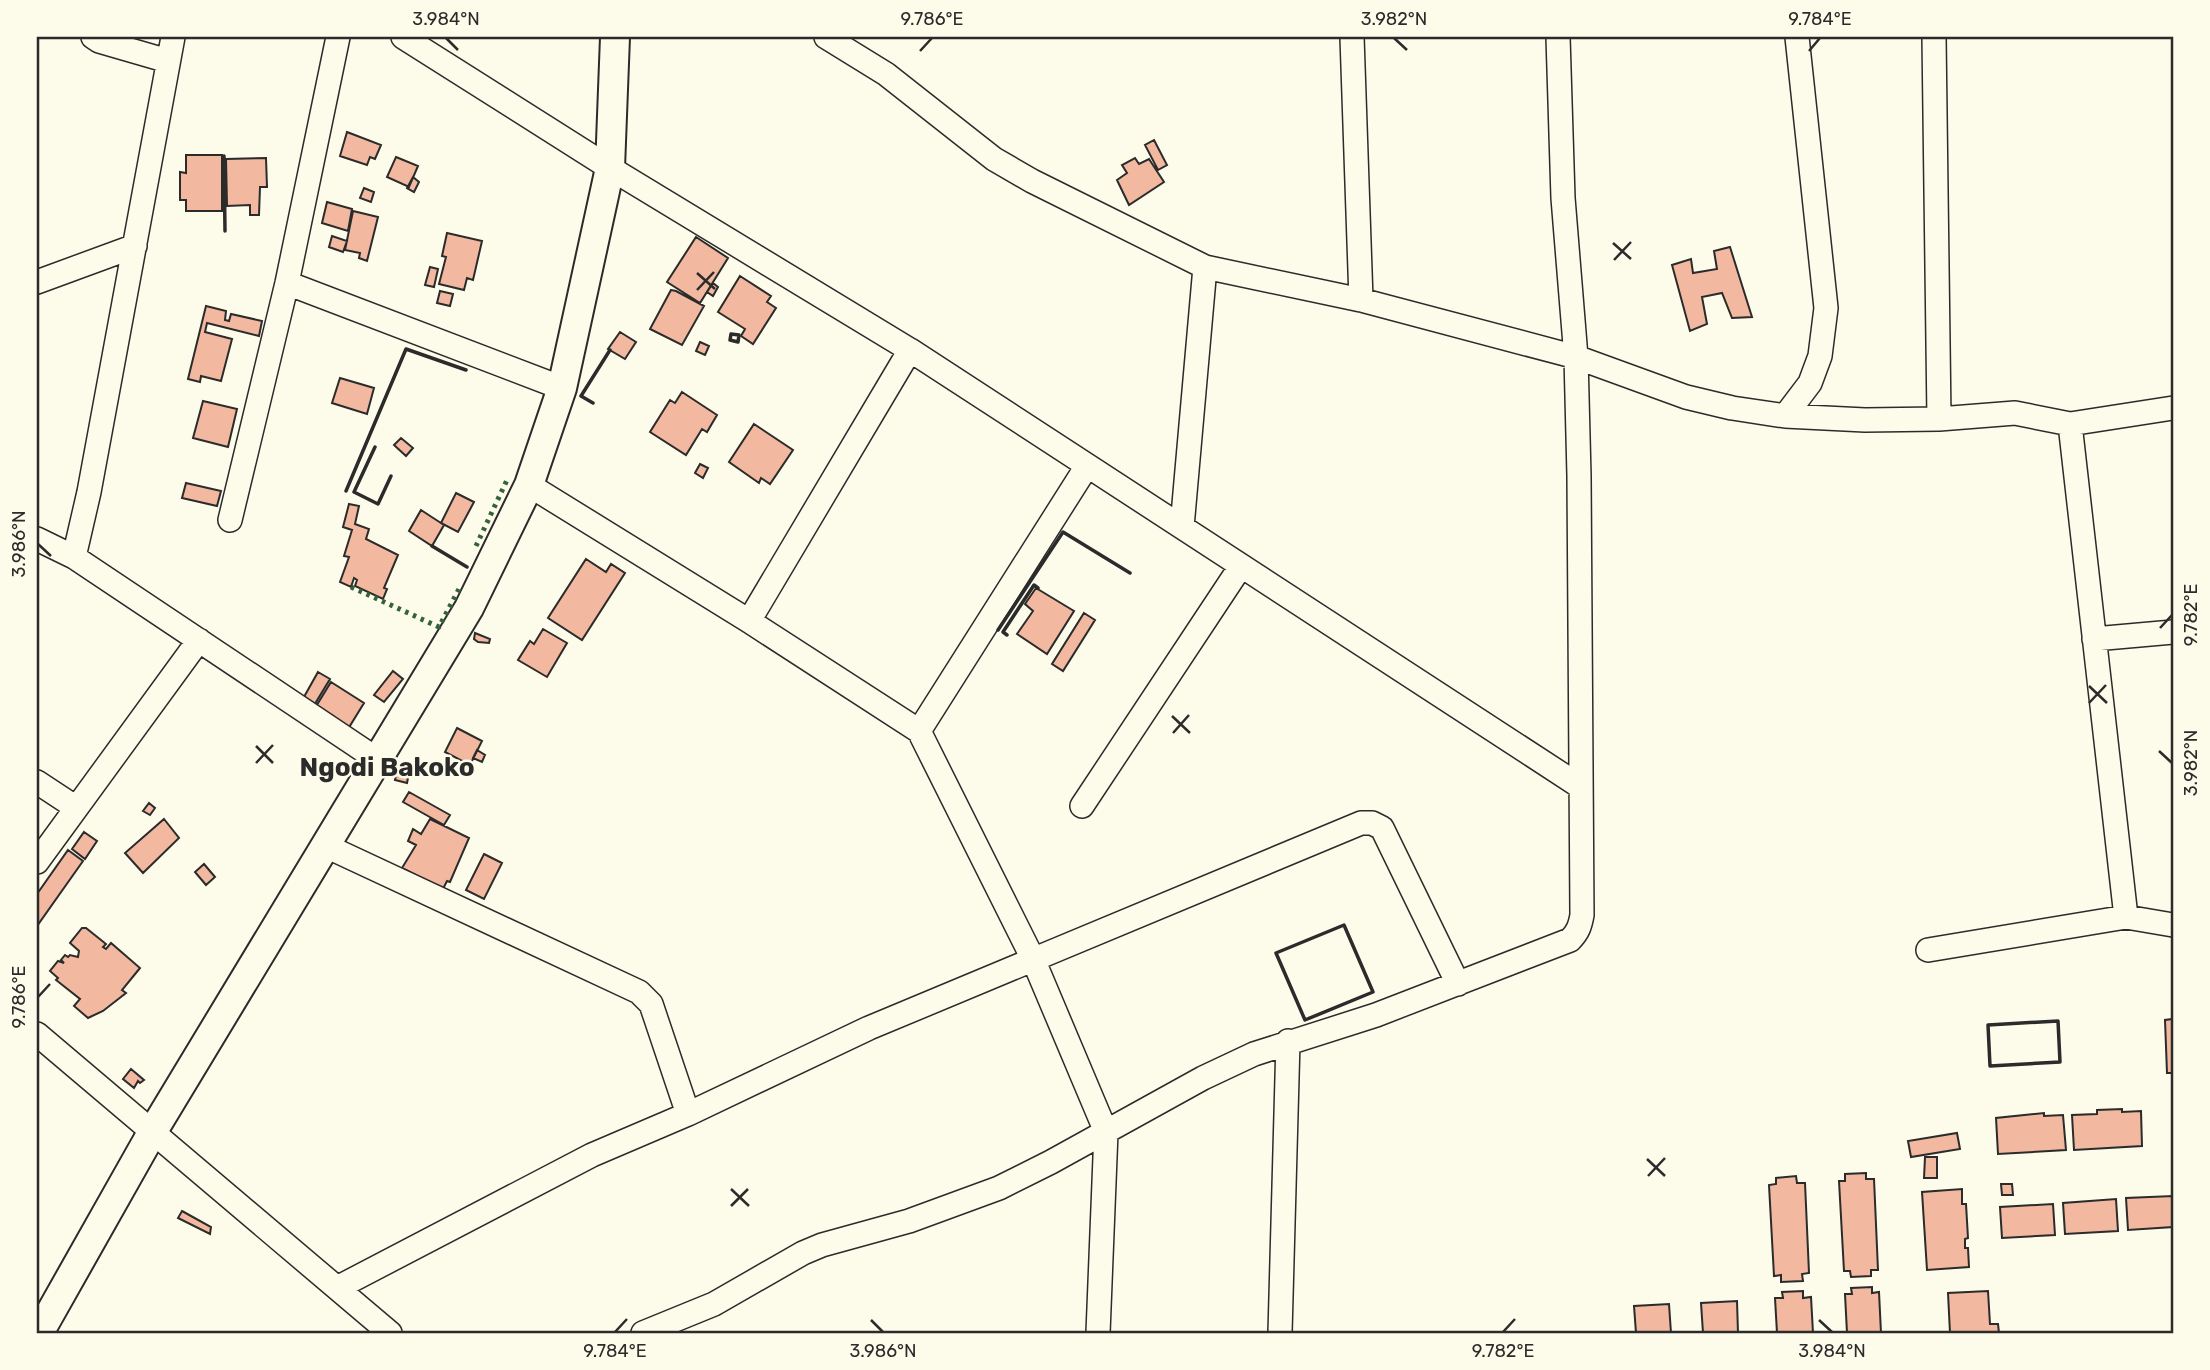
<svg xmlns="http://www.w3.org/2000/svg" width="2210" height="1370" viewBox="0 0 2210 1370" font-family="Rubik,sans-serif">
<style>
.building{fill:#f2b8a0;stroke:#2b2b2b;stroke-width:2}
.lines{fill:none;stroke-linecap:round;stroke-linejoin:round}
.minor-casing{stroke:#2b2b2b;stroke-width:26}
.major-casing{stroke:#2b2b2b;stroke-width:32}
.minor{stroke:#fdfbea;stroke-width:23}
.major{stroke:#fdfbea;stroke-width:28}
.hedge{stroke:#34623c;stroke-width:5;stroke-dasharray:3.5 5;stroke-linecap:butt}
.wall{stroke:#2b2b2b;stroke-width:3.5}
.ticks{fill:none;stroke:#2b2b2b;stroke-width:2.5}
.labels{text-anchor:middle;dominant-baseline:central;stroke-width:5;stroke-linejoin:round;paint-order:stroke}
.quarter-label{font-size:26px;font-weight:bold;fill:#2b2b2b;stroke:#fdfbea}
.neatline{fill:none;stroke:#2b2b2b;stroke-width:2.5}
.ticks-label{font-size:18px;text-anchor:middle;fill:#2b2b2b}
</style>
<rect width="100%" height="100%" fill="#fdfbea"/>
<path class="building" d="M347,132L381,145L375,159L370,157L367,165L340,156Z
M1154,140L1167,165L1158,170L1145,145Z
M186,155H222V211H186V200H180V172L186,173Z
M396,157L418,166L409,187L387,177Z
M266,158L267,187H260L259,215H250V205L227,206L226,159Z
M1135,158L1139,164L1149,159L1164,182L1129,205L1117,180L1127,173L1122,165Z
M413,177L419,182L414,192L407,188Z
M364,188L374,192L371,202L360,198Z
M327,202L352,209L348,231L322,223Z
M353,211L378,217L367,261L359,258L360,253L345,250Z
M447,233L482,241L473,280L467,278L464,290L439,284L446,257L442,256Z
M332,236L347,241L343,252L329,247Z
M696,237L728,258L700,303L667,282Z
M1730,247L1752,317L1732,318L1722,293L1702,297L1707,324L1690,331L1672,265L1691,259L1693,273L1717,269L1714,251Z
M430,267L438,269L434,287L425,285Z
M740,276L771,296L767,302L776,308L753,344L741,336L745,329L718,312Z
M713,283L718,287L713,296L707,292Z
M671,290L676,291L704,306L682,345L650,329Z
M440,291L453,294L450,306L437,303Z
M206,306L226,311L225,320L229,321L231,314L262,321L259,336L207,323L205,332L232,339L221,381L201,376L200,382L188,379Z
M620,332L636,342L625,359L608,349Z
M700,342L709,346L705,355L696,351Z
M340,378L374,388L367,414L332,403Z
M682,392L717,415L707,432L702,429L686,455L650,432L670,400L675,403Z
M203,401L237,409L228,447L193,438Z
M754,424L793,450L770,484L761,478L759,483L729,462Z
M401,438L413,448L406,456L394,445Z
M700,464L708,468L703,478L695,473Z
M186,483L221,491L217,506L182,498Z
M456,493L474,502L458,532L441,523Z
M349,504L359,506L355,524L369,529L366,539L398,555L384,588L387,589L383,599L355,586L357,580L354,578L351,587L340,582L349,557L344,556L352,530L343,527Z
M421,510L444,525L432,546L409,531Z
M586,559L606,572L611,564L625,573L582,640L548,618Z
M1036,588L1074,611L1047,654L1017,634L1033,611L1025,604Z
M1084,613L1095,620L1063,671L1052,664Z
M543,629L567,643L547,677L518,660L530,641L534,644Z
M475,633L490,639L489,643L478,642L474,639Z
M393,671L403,679L384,702L374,695Z
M318,672L330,679L313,707L300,704Z
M331,682L364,703L348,729L315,708Z
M457,728L482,741L470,765L445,752Z
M477,750L485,755L482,762L473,758Z
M397,771L409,773L407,783L395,780Z
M409,792L450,815L444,825L403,802Z
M149,803L155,808L150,815L143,811Z
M164,819L179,838L143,873L125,853Z
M430,819L469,838L450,882L447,881L443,889L402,868L416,845L408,841L413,829L421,834Z
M84,832L97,841L85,859L72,849Z
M68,850L83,861L37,926V894Z
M484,854L502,863L484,899L466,890Z
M204,864L215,877L206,885L195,872Z
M82,928H86L106,944L103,947L106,949L111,943L140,968L122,990L126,993L103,1011L88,1018L74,1006L80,999L56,980L58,978L50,971L58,961L64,963L61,960L65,955L68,957L70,955L78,957L79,951L70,943Z
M2173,1019V1073H2167L2165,1020Z
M131,1069L144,1080L140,1083L138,1081L134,1088L123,1079Z
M2122,1109V1112L2141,1111L2142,1146L2074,1150L2072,1115L2097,1114V1110Z
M2044,1113V1116L2063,1115L2066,1150L1998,1154L1996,1118Z
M1957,1133L1960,1149L1911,1157L1908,1141Z
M1925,1157H1937V1178H1924Z
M1866,1173V1179H1874L1878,1270H1871V1276L1851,1277L1850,1271H1844L1839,1181H1845V1174Z
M1796,1176L1797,1183H1805L1809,1273L1802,1274L1803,1281L1781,1282V1275L1774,1276L1769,1185L1776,1184V1178Z
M2001,1184H2012L2013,1195H2002Z
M1962,1189V1204H1966L1968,1238L1965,1239V1248H1968L1969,1267L1927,1270L1922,1192Z
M2173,1196V1227L2128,1230L2126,1198Z
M2116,1199L2118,1231L2065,1234L2063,1203Z
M2053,1204L2055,1235L2002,1238L2000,1207Z
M182,1211L211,1227L210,1234L178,1218Z
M1872,1287V1293L1879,1292L1881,1333H1847L1845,1294H1852L1851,1288Z
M1803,1291V1298L1811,1297L1813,1333H1777L1775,1298H1783L1782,1292Z
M1988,1291L1990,1324H1998L1999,1333H1950L1948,1293Z
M1737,1301L1738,1333H1703L1701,1303Z
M1669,1304L1671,1333H1636L1634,1306Z"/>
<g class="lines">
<g class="minor-casing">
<path id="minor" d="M93,37L99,41L168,61
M403,37L610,168L910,350L1581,787
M826,37L886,74L994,159L1032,181L1205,267L1361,300L1576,357L1686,397L1732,408L1785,416L1865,420L1939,419L2015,413L2070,424L2173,408
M1352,37L1361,300
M1934,37L1939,419
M37,282L135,246
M287,283L562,388
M1785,416L1810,383L1820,356L1826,308L1797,37
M2070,424L2126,917
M1087,466L919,731L1033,959L1106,1132L1098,1333
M529,485L749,621L919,731
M230,520L287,283L338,37
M1182,527L1205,267
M37,539L74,557L378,760
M74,557L89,492L173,37
M749,621L910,350
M2094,639L2173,632
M37,782L75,807
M1082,806L1241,566
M326,846L639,992L651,1004L688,1114
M37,862L199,640
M1928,950L2126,917L2173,925
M37,1034L390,1333
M337,1288L592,1155L688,1114L869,1028L1361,823H1372L1382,828L1458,984
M643,1333L714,1304L803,1253L822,1245L909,1221L999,1188L1051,1162L1203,1078L1254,1054L1376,1015L1570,940C1578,932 1580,926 1582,915L1579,476L1576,357L1563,198L1558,37
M1280,1333L1288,1041"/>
</g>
<g class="major-casing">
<path id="major" d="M39,1333L153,1131L469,608L529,485L562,388L610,168L615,37"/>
</g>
<use href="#minor" class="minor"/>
<use href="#major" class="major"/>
<path class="hedge" d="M476,546L507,480
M351,587L439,627L460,587"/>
<path class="wall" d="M224,156L225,231
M731,334L739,335L738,342L730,340Z
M593,403L581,396L610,350
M375,447L354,492L378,504L391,476
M346,491L406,349L466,370
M432,546L467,567
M998,630L1063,532L1130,573
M1007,635L1003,632L1034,585L1038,588
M1344,925L1373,992L1305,1020L1276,953Z
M2058,1021L2060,1062L1990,1066L1988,1025Z"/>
</g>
<path class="ticks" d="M446,38L458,50M1394,38L1407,50M920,51L932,38M1809,51L1820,38M1613,243L1631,259M1614,260L1631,242M697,273L715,289M697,290L714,272M38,544L51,556M2160,628L2172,615M2089,686L2107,703M2089,703L2106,685M1172,716L1190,733M1173,733L1189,715M256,746L273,763M2159,751L2172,763M256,763L273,745M38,997L50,984M1647,1159L1665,1176M1648,1176L1665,1158M731,1189L749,1206M731,1206L748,1189M871,1320L883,1332M1819,1320L1832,1332M615,1332L627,1319M1503,1332L1515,1319"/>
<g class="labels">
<g class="quarter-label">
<text x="387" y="767">Ngodi Bakoko</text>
</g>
</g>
<rect width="2210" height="1370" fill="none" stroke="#fdfbea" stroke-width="77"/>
<rect x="38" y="38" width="2134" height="1294" class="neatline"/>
<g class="ticks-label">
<text x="446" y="25">3.984°N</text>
<text x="932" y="25">9.786°E</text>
<text x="1394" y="25">3.982°N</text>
<text x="1820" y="25">9.784°E</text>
<text transform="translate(19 544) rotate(-90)" y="6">3.986°N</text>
<text transform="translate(2191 615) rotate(-90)" y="6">9.782°E</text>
<text transform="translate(2191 763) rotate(-90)" y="6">3.982°N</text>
<text transform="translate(19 997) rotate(-90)" y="6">9.786°E</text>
<text x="615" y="1357">9.784°E</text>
<text x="883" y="1357">3.986°N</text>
<text x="1503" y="1357">9.782°E</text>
<text x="1832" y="1357">3.984°N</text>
</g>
</svg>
